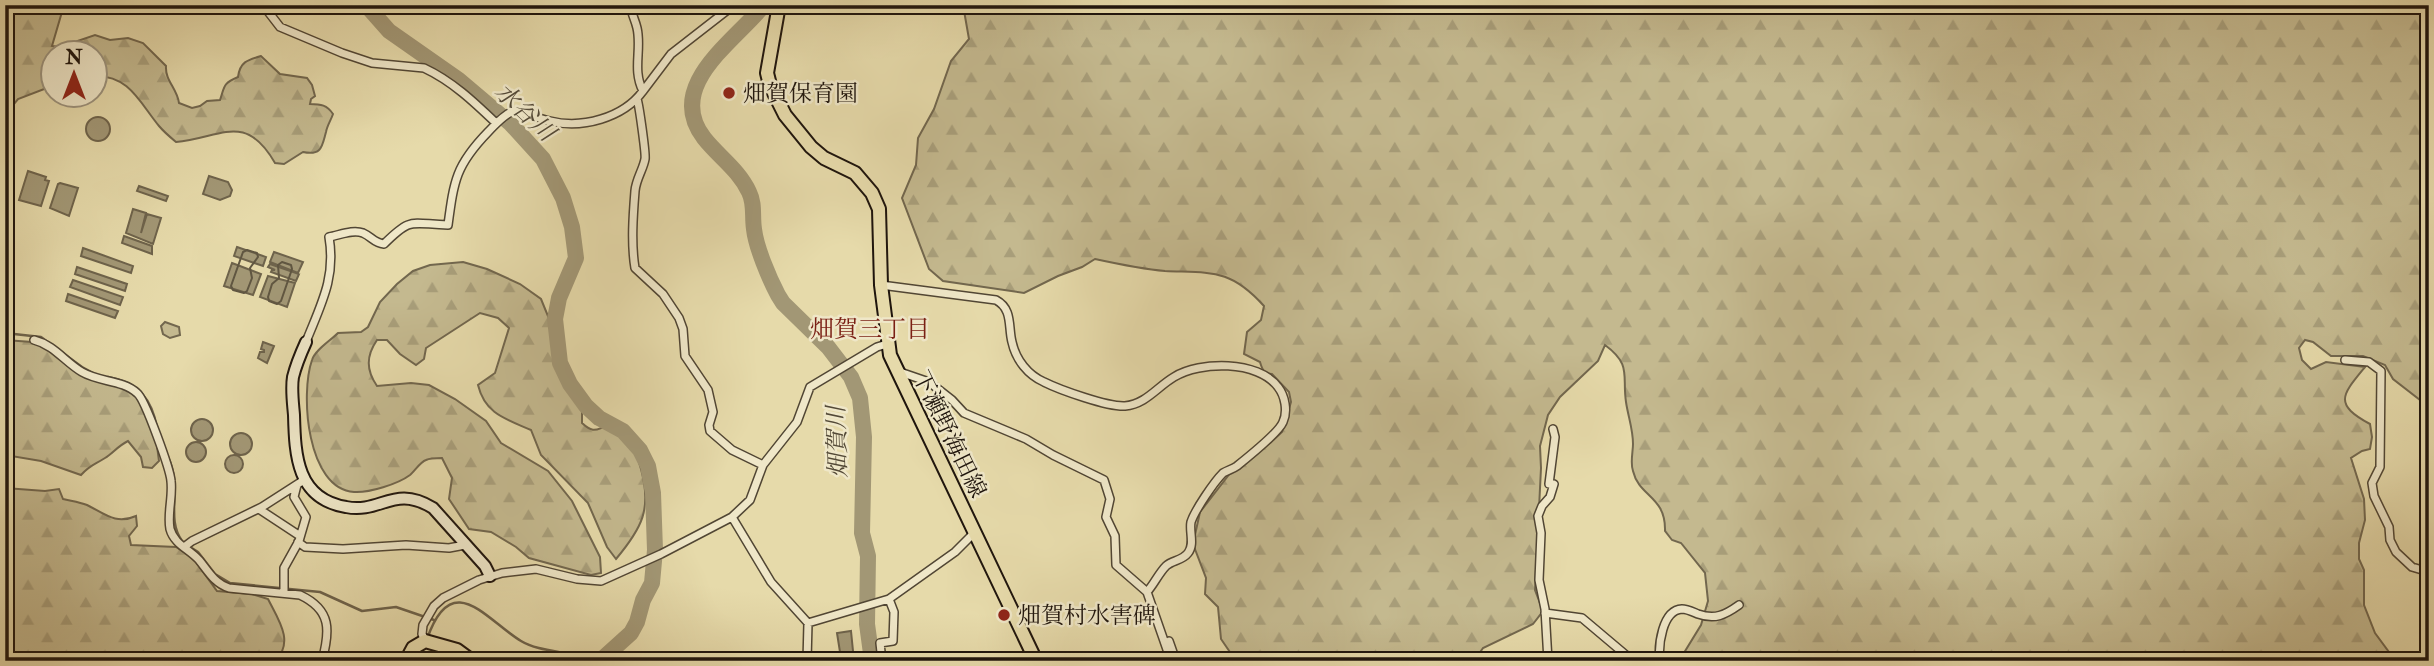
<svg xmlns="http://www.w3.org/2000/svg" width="2434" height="666" viewBox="0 0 2434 666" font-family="'IM FELL Double Pica','Noto Serif JP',serif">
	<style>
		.grass { fill: #c4b98f; stroke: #72674e; stroke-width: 2 }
		.forest { fill: url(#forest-firs); stroke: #72674e; stroke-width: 2 }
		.water { fill: #a29775; stroke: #6e634b; stroke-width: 2 }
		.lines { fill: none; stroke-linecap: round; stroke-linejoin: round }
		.shore { stroke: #605641; stroke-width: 2 }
		.stream { stroke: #6e634b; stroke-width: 2.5 }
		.river { stroke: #a29775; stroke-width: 16 }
		.street-casing { stroke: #514634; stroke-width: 10 }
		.secondary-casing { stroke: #1f150d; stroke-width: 14 }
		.primary-casing { stroke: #1f150d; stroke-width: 16 }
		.street { stroke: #efe7c8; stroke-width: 7 }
		.secondary { stroke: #efe7c8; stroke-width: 10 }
		.primary { stroke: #e6daaa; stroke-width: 12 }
		.poi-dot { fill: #8f2418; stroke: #efe7c8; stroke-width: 2.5 }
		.labels { text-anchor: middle; stroke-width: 5; stroke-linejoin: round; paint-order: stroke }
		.poi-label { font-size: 23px; fill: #1f150d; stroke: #efe7c8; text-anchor: start }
		.street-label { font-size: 23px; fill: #1f150d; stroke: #efe7c8 }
		.water-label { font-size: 24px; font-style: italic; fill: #534937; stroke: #efe7c8 }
		.neighbourhood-label { font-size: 24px; fill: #7a1f14; stroke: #efe7c8 }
	</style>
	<defs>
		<pattern id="forest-firs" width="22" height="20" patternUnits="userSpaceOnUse" patternTransform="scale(1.75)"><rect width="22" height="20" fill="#c4b98f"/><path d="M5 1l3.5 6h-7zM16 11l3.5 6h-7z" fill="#a89e7a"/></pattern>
	</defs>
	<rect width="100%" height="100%" fill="#e6daaa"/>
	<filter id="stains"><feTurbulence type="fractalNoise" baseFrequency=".00286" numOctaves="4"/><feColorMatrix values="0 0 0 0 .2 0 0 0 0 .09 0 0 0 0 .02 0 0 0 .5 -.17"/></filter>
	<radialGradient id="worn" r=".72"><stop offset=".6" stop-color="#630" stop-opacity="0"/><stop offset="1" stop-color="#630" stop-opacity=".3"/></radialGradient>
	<path class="grass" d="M165,322L179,327L180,335L170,338L163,334L161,326Z"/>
	<path class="forest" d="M5,5H64L52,46L60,47L95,35L110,40L128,38L143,43L166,66C165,81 177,88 179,103L192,108L200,106L207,101L220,100C225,86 222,84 238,77C240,62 247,60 261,56L280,74L307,78L312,85L315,96L311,99L310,104C321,104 327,105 333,114C331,120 327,126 326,132C322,146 322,156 303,152L284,164L275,163C245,111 221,138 176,142C170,137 164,132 159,126C140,103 129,75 95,76L94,52H52V86L18,99L5,115Z
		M963,5H2429V407L2393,379L2385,365L2363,356H2331L2313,342L2305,340L2299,348L2302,360L2311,369L2326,362L2365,367C2342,395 2333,404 2370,424L2372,437L2370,449L2362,451L2351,458L2364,499L2365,520L2359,543V559L2364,570V605L2375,633L2389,652L2402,661H1679L1701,625L1708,601L1705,573L1681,543L1672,540L1665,531C1666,496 1639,497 1633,471C1630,463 1633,452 1633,444C1633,429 1628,416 1626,402C1622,375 1632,365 1605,345L1598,361L1560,397L1548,415L1540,446L1541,468L1535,590L1543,611L1533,624L1483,648L1474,661H1254L1249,657L1234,658L1221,639L1218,607L1205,594L1206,578L1193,544L1200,512L1238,463L1270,443L1282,432L1291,402L1289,392L1272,374C1264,374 1262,369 1260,362L1244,354L1247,332L1261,320L1264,306C1230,268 1211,273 1165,271C1141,269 1118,264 1095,259L1082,267L1058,276L1024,293L943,281L929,269L902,198L916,165L918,138L934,109L951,61L969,39Z
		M463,262L487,269L520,284L541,299L550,321L553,344L564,360L568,385L582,404V423C596,436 597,427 612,425C628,438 636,449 641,469C652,509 642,528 616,559L607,547L588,503L541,455L531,430C506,419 485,414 478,385L495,373L509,328L498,318L480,313L426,348L424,359L416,365L400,354L387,340H377C366,356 366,370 377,386L411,383L429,385L455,399L486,421L501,443L548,471L572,501L600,557L601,573L591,575L529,558L516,547L491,532L469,529L449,499L452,478L442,458C438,458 430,458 426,460C420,462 415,471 410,475C398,484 369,493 354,492C307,489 300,394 312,360C315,350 330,341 338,333L361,332L368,327L380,302L397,284L413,271L430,265Z
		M5,340L32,342L48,346L68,365L136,389L146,401L156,438L159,461L152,468L143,467L141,457L128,441C118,446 113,453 105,458C94,465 90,465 81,475L41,461L5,455Z
		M5,488L45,491L59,489L63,499C71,501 79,502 87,505C105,514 116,525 136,516L137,526L129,536L131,545L176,547L193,558L217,591L252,594L268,599C278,619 295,642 275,661H5Z"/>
	<path class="water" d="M86 129a12 12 0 1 1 24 0a12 12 0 1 1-24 0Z
		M28,171L46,177L45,180L49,181L41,206L19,200Z
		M209,176L228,182L232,190L230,196L220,200L203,194Z
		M60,183L78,188L69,216L50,208L58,184Z
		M139,186L168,196L166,201L137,191Z
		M133,209L146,213L141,233L147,214L161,218L153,244L126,233Z
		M124,236L152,246V254L122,243Z
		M237,247L266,257L263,266L234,256Z
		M83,248L133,266L131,273L81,256Z
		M274,252L303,262L298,273L270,262Z
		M232,263L261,274L253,295L224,286Z
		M270,264L299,274L296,281L271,272L272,270H275L268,267Z
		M77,267L127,284L125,291L75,274Z
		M268,276L295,283L287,307L260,297Z
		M73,280L123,297L120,305L70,287Z
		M68,294L118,311L115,318L66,301Z
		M263,342L274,346L267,363L258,358L260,352H264V350L261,349Z
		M191 430a11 11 0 1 1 22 0a11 11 0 1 1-22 0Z
		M230 444a11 11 0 1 1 22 0a11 11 0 1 1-22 0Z
		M186 452a10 10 0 1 1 20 0a10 10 0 1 1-20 0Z
		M225 464a9 9 0 1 1 18 0a9 9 0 1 1-18 0Z
		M851,631L854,661H834L833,654L840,652L837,633Z"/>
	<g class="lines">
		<path class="shore" d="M247,250L257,253L258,257L250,268L252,278L247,291L244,293L233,290L231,286L243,252Z
			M282,262L291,265L292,269L281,301L277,304L269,301L268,297L272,284L279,278L278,265Z"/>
		<path class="stream" d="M5,333L41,337L82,367L95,374
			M108,377C138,382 152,399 157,428
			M168,457C183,488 165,518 182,541
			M187,545L198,552L215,574L230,583L320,592L362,611L396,607L434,620
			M427,639C452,567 486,620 521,641C536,650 557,651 574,655L578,661
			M417,661L423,648"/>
		<path class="river" d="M366,5L389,31L459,80L511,124L543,159L563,198L572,227L576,258L559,298L555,319L560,363L570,384L586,406L599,418L623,431L640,450L648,466L653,493L655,550L652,583L643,600L637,622L631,633L600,661
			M764,5C734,42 664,86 704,138C719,157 739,170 749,192C755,204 752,216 754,229C756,247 769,278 778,295L783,303L828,347L851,377L860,398L864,437L862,533L868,556L867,624L872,661"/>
		<g class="street-casing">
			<path id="street" d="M263,5L280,27L342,53L372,63L424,68C452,81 474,102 496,123
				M643,91L671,54L734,5
				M637,99C639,104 646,154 645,159C643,170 636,179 635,191C633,216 631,244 635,268L663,294L679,318L683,329L685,356L708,390L713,412L709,425L710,431L732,450L763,465
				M881,285L996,300C1013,309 1008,327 1012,342C1016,360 1028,375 1044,382C1060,390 1108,407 1125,406C1146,404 1157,387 1174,377C1200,361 1258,360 1278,387C1285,396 1288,411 1283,422C1279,432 1247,458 1237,466C1233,469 1228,470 1223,473C1214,482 1195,510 1191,522C1189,532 1195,544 1188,553C1182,561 1172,560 1166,566C1159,573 1154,584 1147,592
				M34,340C54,345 65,362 82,372C99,382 123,380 137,393C145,399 170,469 171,481C173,497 167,514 170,529C174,544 189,549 199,560C208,571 214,583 229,588L300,595C332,610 330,631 322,661
				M306,342C321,304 336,278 329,237C340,235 353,229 363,233C372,237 374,243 384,244C412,216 411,224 448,225C454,180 456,165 488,132C496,124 502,116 513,111C526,113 537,118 550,121C582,129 623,118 643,91C632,70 642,49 637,28C635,19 631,14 631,5
				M2345,360L2369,362L2381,371L2380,467L2372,483L2374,496L2389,527L2390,540L2396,552L2412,567L2429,572
				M897,371L929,382L952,400L964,413L1026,439L1053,455L1104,480L1110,499L1106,517L1115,536L1116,565L1147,592L1171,661
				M259,509L300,536
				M732,517L771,582L808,623L807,661
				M298,542L305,547L343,549L406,545L449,548L465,545
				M184,547L192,541L262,507L304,480
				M284,593V568L299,541L306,517L294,497L297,485
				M1545,613L1582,618L1633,661
				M808,623L889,599L955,552L974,533
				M425,641L422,634L423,625L434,606L443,598L479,580L502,573L536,569L577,579L601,581L661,554L732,517L750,500L763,465L797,422L810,387L877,347L887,344
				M1169,641L1176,661
				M882,661L880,643L893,641L894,612L889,599
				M1548,661L1545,609L1539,580L1541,533L1538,516L1542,506L1550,497L1554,484H1549L1555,437L1553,429
				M1660,661C1658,646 1662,610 1682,609C1687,609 1693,612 1698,614C1715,620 1725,615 1739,605"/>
		</g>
		<g class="secondary-casing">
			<path id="secondary" d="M306,342C301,353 296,365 293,377C291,389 293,403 294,415C295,456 297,499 346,507C381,514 394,484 433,508L485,566L490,576"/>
		</g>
		<g class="primary-casing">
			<path id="primary" d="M779,5L767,73L770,85L785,115L811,147L824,158L855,173L872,193L879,209L881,285L890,355L1036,661
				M406,661L413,648L425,641L457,650L472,661"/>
		</g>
		<use href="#street" class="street"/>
		<use href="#secondary" class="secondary"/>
		<use href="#primary" class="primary"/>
	</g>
	<g class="poi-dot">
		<circle cx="729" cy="93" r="7"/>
		<circle cx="1004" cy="615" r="7"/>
	</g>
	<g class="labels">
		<g class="poi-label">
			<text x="743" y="101">畑賀保育園</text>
			<text x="1018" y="623">畑賀村水害碑</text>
		</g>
		<g class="street-label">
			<text transform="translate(950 434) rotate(64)" y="8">下瀬野海田線</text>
		</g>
		<g class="water-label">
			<text transform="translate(525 112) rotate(43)" y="8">水谷川</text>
			<text transform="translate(837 442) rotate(-92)" y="8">畑賀川</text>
		</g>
		<g class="neighbourhood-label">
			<text x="870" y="337">畑賀三丁目</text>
		</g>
	</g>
	<rect width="2434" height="666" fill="none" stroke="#e6daaa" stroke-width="28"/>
	<rect x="7" y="7" width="2420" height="652" fill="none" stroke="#1f150d" stroke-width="3.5"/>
	<rect x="14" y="14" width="2406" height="638" fill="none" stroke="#1f150d" stroke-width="2"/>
	<g transform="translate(74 74)"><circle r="33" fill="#efe7c8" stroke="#9c937d" stroke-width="2"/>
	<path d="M0-5L12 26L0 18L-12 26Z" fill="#8f2418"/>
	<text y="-10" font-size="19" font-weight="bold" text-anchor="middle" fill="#1f150d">N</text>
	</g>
	<rect width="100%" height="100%" filter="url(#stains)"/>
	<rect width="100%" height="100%" fill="url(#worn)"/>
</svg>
